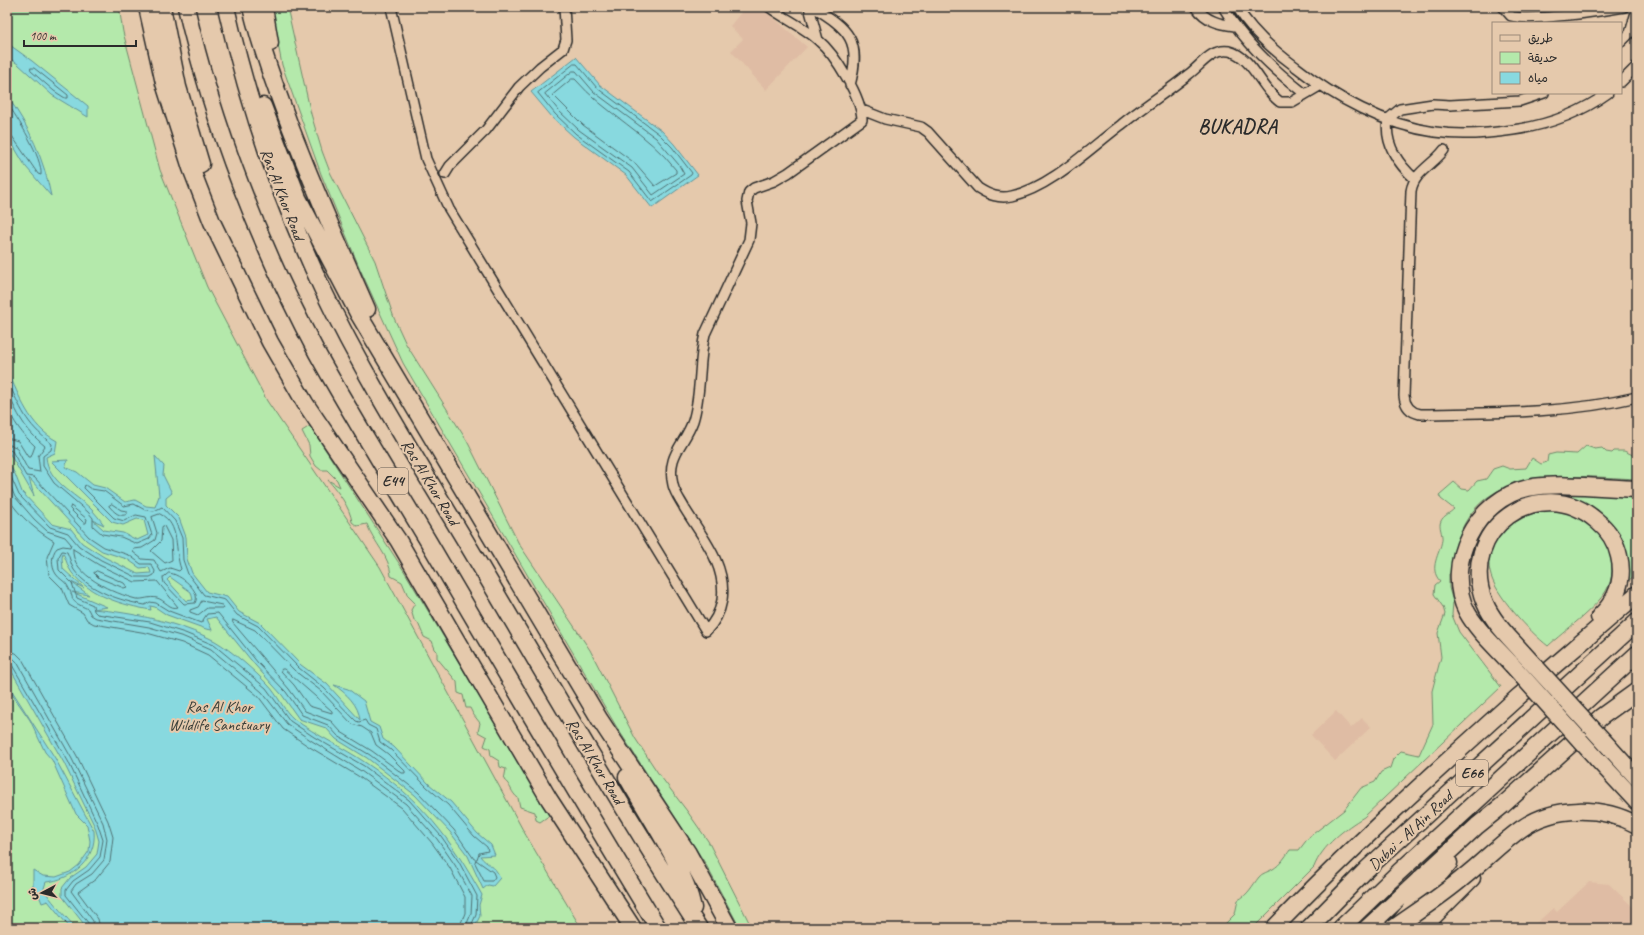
<svg xmlns="http://www.w3.org/2000/svg" width="1644" height="935" viewBox="0 0 1644 935" font-family="Caveat,'Playpen Sans Arabic',sans-serif">
	<style>
		.built { fill: #dfbca4 }
		.green { fill: #b4e9ab; stroke: #708a6b }
		.water { fill: #88d9df; stroke: #639397; fill-rule: evenodd }
		.lines { fill: none; stroke-linecap: round; stroke-linejoin: round }
		.shore { stroke: #507173; stroke-width: 1 }
		.minor-casing { stroke: #2b2b2b; stroke-width: 12 }
		.motorway-casing { stroke: #2b2b2b; stroke-width: 19 }
		.minor { stroke: #e5c9ac; stroke-width: 9 }
		.motorway { stroke: #e5c9ac; stroke-width: 16 }
		.motorway-bridge-casing { stroke: #2b2b2b; stroke-width: 19; stroke-linecap: butt }
		.motorway-bridge { stroke: #e5c9ac; stroke-width: 16 }
		.labels { text-anchor: middle; stroke-width: 4; stroke-linejoin: round; paint-order: stroke }
		.shield { fill: #e5c9ac; stroke: #635a52; stroke-width: 1 }
		.shield-label { font-size: 15px; font-weight: bold; fill: #2b2b2b }
		.street-label { font-size: 16px; fill: #2b2b2b; stroke: #e5c9ac }
		.park-label { font-size: 16px; fill: #393e38; stroke: #e5c9ac }
		.district-label { font-size: 20px; font-weight: bold; letter-spacing: 1px; fill: #2b2b2b; stroke: #e5c9ac }
	</style>
	<rect width="100%" height="100%" fill="#e5c9ac"/>
	<filter id="ink" filterUnits="userSpaceOnUse"><feTurbulence type="fractalNoise" baseFrequency=".025" numOctaves="2"/><feDisplacementMap in="SourceGraphic" scale="8" xChannelSelector="R" yChannelSelector="G"/><feConvolveMatrix kernelMatrix="1 2 1 2 8 2 1 2 1" color-interpolation-filters="sRGB"/></filter>
	<g filter="url(#ink)">
		<path class="built" d="M740,7H761L807,47L766,90L731,51L743,39L730,26L743,10Z
			M1336,711L1351,728L1362,718L1371,727L1335,761L1311,735Z
			M1589,882L1609,884L1637,911V928H1531L1553,908L1557,912Z"/>
		<path class="green" d="M7,7H119L123,32L160,170L207,287L267,401L380,567L524,832L581,928H7Z
			M271,7H287L311,114L322,151L330,172L375,261L394,318L406,344L467,441L519,544L590,650L635,738L658,773L687,811L708,841L752,928H740L705,863L616,726L403,363L360,269L321,174L282,65Z
			M310,426L406,574L550,815L540,822L536,820L535,812L520,807L518,798C511,793 511,785 504,780L506,769L500,767L499,761L491,756L490,749L484,746L487,737L478,732L480,723L473,714L470,708H466L463,695L458,693L457,682L437,658V651L435,649L432,641L424,637L418,623L414,620L411,610L415,603L408,596L402,582L391,576C390,556 373,542 367,524L357,526L352,522C350,507 338,492 328,480L340,487L337,480L327,470H321L316,466L310,456L309,445L302,431Z
			M1586,446L1595,449L1602,448L1606,452L1612,453L1614,451H1624L1633,455L1637,454V479C1555,475 1461,463 1451,573L1449,574V588L1453,602L1452,615L1459,632L1501,687L1364,817C1345,828 1322,846 1314,867L1253,928H1224V925L1235,914L1238,900C1248,895 1252,886 1259,877C1262,873 1268,872 1273,869C1280,865 1285,857 1290,850H1299L1309,837L1344,810L1361,788L1375,782L1381,772L1390,768L1393,759L1401,751L1419,755L1433,724L1432,691L1441,657L1438,633L1445,614L1443,607L1434,594L1435,585L1440,581C1428,568 1440,554 1442,540C1443,534 1438,526 1441,521C1443,516 1450,513 1454,509L1441,499L1439,495L1454,482L1462,489L1469,490L1477,481L1486,479L1493,469L1502,466L1510,469L1526,468L1532,458L1541,464L1547,462L1548,455L1556,453L1577,454Z
			M1562,491L1637,495V573L1627,582L1623,547L1561,496Z
			M1547,510C1560,511 1572,513 1583,519C1606,534 1621,566 1606,591C1595,609 1564,631 1548,646C1530,632 1494,594 1490,572C1484,547 1504,523 1526,514C1532,511 1541,511 1547,510Z"/>
		<path class="water" d="M7,43L32,61L88,106V117L52,95L18,64L7,57Z
			M576,57L600,85L662,131L674,144L698,175L652,208L626,175L574,137L552,117L531,92Z
			M7,96C29,126 44,159 51,196L26,167L7,135Z
			M7,370C20,397 29,426 57,441L55,453L46,457C48,481 75,494 90,508C95,513 100,519 104,525L93,520L104,530L123,533L137,540L148,535L144,520L137,519L123,525L112,522L51,461L68,460L65,467L77,472L93,485L105,488L125,502L135,500L146,506L155,507L159,496L155,456L164,466L163,475L172,493L166,498V505L179,518L186,537L187,559L192,573L207,592L227,597L239,612L260,623L301,665L327,684L360,720C359,705 346,693 334,685L348,689L364,701L370,722L379,727L383,739L394,747L429,784L451,802L477,833L491,845L495,855L480,856C487,866 495,864 500,878L493,886L488,885L483,889L468,856L450,832L415,795L367,758L336,739L326,728L299,719L282,695L255,665L216,617L207,619L212,630L206,629L167,615L155,607L150,606L151,610C122,605 91,596 72,573C68,568 66,559 63,553L62,558L63,569L84,588L71,582L89,595L72,592L107,607L93,609C134,613 178,622 215,641C231,650 256,672 268,685C278,695 283,710 294,719C317,736 343,747 366,763C422,800 450,838 482,895L479,905L480,916L474,928H87L62,896V888L70,878L86,867L97,854L99,841L95,827L64,763L7,663V461L15,474L22,492L52,524L71,529L82,543L104,557L138,574L151,573L149,567L140,568L127,559L102,551L86,540L29,478L34,496L7,449ZM170,577L191,592L193,600L186,601L167,580Z
			M7,683L55,758L94,831C97,859 72,880 46,882L44,888C45,895 69,920 76,928H70L48,901L42,903L38,893L33,891V870L43,876L56,877L70,872L79,865L89,851L90,841L87,825L76,814L52,760L45,752L30,720L7,687Z"/>
		<g class="lines">
			<path class="shore" d="M574,64H577L597,88L659,134L672,147L692,173L691,175L652,202L629,172L576,134L555,114L538,93Z
				M31,68H34L68,95V98H65L54,91L31,71Z
				M573,71H576L594,92L656,138L679,165L684,174L653,195L632,168L579,130L559,111L545,94Z
				M572,79H575C605,114 648,133 676,170V173L655,186L636,164L583,125L553,95Z
				M7,103C17,117 43,158 41,175L38,174L12,136L7,134
				M7,380C22,410 24,422 52,444L51,450L43,456V466L54,483L88,512L93,518V526L102,534L121,537L137,544L149,539L152,535L146,517L136,515L124,521L114,518L84,488L85,485L91,489L104,491L124,506L134,504L145,510L154,511L162,507L175,521L182,538L183,560L188,574L204,595L225,600L237,615L258,626L299,668L324,688L356,721L359,722L365,720L368,725L376,729L380,742L391,750L427,787L448,805L474,836L487,847L488,851L479,853L477,859H474L454,830L418,792L370,755L338,736L328,725L302,715L286,692L258,663L218,613L207,614L201,623L169,611L156,603L150,602L145,605C121,601 89,591 74,570C71,565 70,558 67,552L62,551L58,558L59,570L72,583L77,598L93,605L94,611L97,614L150,622L185,633L214,645L266,688L290,721L314,737L364,766L409,800L441,836L459,862L477,896L476,915L470,928
				M7,391C18,415 24,429 45,446L38,456L40,472L28,470L16,447L7,444
				M7,406C13,422 23,435 35,446L31,457H28L18,441L7,438
				M7,449L12,451L26,476L34,477L89,537L104,547L129,555L141,564H151L155,571L154,575L150,577H136L101,560L79,546L68,533L50,527L19,495L7,468
				M7,478L15,497L34,519L47,531L65,537L71,544L70,547L63,546L57,548C51,554 51,567 56,574C59,579 65,581 67,585C77,602 66,599 88,609L91,615L96,618L149,627L184,637L211,649L262,692L287,724L312,741L361,771L406,804L437,839L455,865L472,896L471,914L465,928
				M7,495C14,512 38,532 54,541L47,557L49,575L62,588L69,605L83,613L87,620L94,624L147,633L182,643L208,655L258,696L283,729L308,746L358,776L402,808L432,843L450,868L465,897V913L459,928
				M112,504L121,510L127,511V514C120,518 114,512 109,506Z
				M71,506L87,519L86,523H84L70,509Z
				M160,514C181,524 174,551 181,569L179,571L170,568L161,572L154,560L142,559L133,552L134,549L142,548L155,540L157,533L152,517Z
				M164,526L171,540L172,560L165,563L151,551L161,541L162,527Z
				M73,549L99,565L135,582L157,581L178,607C170,610 165,600 157,598C149,596 144,600 136,599C116,594 70,575 73,549Z
				M97,571L124,583L127,587L124,588L99,578L94,573Z
				M169,573C180,574 202,591 195,603L184,604L164,583L163,578Z
				M202,601L222,605L224,608H207L198,615L190,612V610L198,607Z
				M233,620L255,630L295,671L321,691L352,724L362,727L371,733L376,745L388,754L405,771V773H402L372,751L341,732L331,721L305,711L289,689L233,623Z
				M7,651L16,653L22,659L77,756L108,821L113,837L110,862L96,879L78,892L98,919L100,928
				M7,657L13,658L17,662L72,759L103,823L107,839L104,860L92,874L76,884L71,891L93,921L94,928
				M7,662L12,665L68,761L98,825L103,840L100,857L89,870L73,881L66,890V895L89,924V928
				M282,669H284L332,711V713L309,706L294,685L281,671Z
				M476,860L493,872L495,877L492,881H484L475,863Z"/>
			<g class="minor-casing">
				<path id="minor" d="M391,7L426,159L449,209L706,631C715,622 720,612 722,600C727,565 702,537 685,509C681,501 675,494 673,485C666,455 684,446 693,421C702,392 698,362 705,334L749,240L751,223L747,201L749,192L754,188L774,181L788,173L862,120C862,98 835,54 818,40C804,27 785,19 769,7
					M809,7L818,40
					M813,7C849,29 862,41 850,85
					M1196,7C1206,21 1219,24 1235,26
					M1223,7C1244,42 1273,69 1305,94
					M1237,7C1251,31 1274,51 1296,67C1335,98 1385,125 1435,132C1461,136 1487,134 1513,130C1548,125 1579,114 1608,93
					M1503,7L1511,16C1531,22 1601,11 1624,7
					M1621,42L1630,33L1637,9
					M1621,82L1637,66
					M862,110L885,119L921,127L928,132L978,188C989,195 999,199 1012,196C1051,187 1089,149 1121,125C1143,107 1167,92 1189,74C1201,65 1212,48 1229,51C1253,57 1261,89 1280,102H1292L1321,85
					M1444,150C1433,165 1414,172 1411,191L1404,396C1405,406 1410,412 1420,414C1492,413 1566,414 1637,397
					M445,174L450,166L486,130L519,87L540,67L563,49L566,40L564,7
					M1415,179C1397,163 1384,144 1388,119L1400,109L1433,104L1450,105L1520,101L1544,93"/>
			</g>
			<g class="motorway-casing">
				<path id="motorway" d="M147,7L164,83L191,168L212,222L270,342L305,403L398,540L549,799L633,928
					M162,7L178,87L201,164
					M186,7C213,125 260,246 317,353C354,420 395,485 434,551C508,677 582,803 658,928
					M226,7C248,104 280,198 322,288C370,389 432,483 488,579C557,696 625,814 699,928
					M251,7C261,48 275,86 290,126C314,188 340,248 367,309
					M264,7L270,43
					M263,106L298,198L359,315L600,720L688,853L729,928
					M1523,653C1510,638 1493,622 1485,603C1455,531 1540,470 1597,521C1608,530 1616,542 1619,556C1625,580 1616,601 1599,617
					M1512,665C1497,648 1478,632 1467,612C1442,563 1477,499 1528,488C1558,482 1606,488 1637,489
					M1610,748L1637,778
					M1597,759L1637,802
					M627,777C649,817 684,865 693,908
					M1401,921L1449,863
					M1274,928C1352,847 1435,772 1518,697C1558,662 1598,629 1637,594
					M1309,928L1367,869L1637,622
					M1341,928L1399,872L1637,654
					M1367,928L1477,826L1503,805L1601,717L1637,691
					M1422,928L1472,878"/>
			</g>
			<use href="#minor" class="minor"/>
			<use href="#motorway" class="motorway"/>
			<g class="motorway-bridge-casing">
				<path id="motorway-bridge" d="M1523,653L1610,748
					M1512,665L1597,759
					M1394,928C1418,911 1443,895 1465,876C1484,861 1501,843 1521,829C1555,805 1602,806 1637,825"/>
			</g>
			<use href="#motorway-bridge" class="motorway-bridge"/>
		</g>
	</g>
	<g class="labels">
		<g class="shield">
			<rect x="378" y="468" width="30" height="26" rx="3"/>
			<rect x="1456" y="760" width="32" height="26" rx="3"/>
		</g>
		<g class="shield-label">
			<text x="393" y="486">E44</text>
			<text x="1472" y="778">E66</text>
		</g>
		<g class="street-label">
			<text transform="translate(283 194) rotate(69)" y="6">Ras Al Khor Road</text>
			<text transform="translate(431 482) rotate(59)" y="6">Ras Al Khor Road</text>
			<text transform="translate(596 761) rotate(59)" y="6">Ras Al Khor Road</text>
			<text transform="translate(1410 830) rotate(-43)" y="6">Dubai - Al Ain Road</text>
		</g>
		<g class="park-label">
			<text x="219" y="712">Ras Al Khor<tspan x="219" dy="18">Wildlife Sanctuary</tspan></text>
		</g>
		<g class="district-label">
			<text x="1238" y="133">BUKADRA</text>
		</g>
	</g>
	<rect width="1644" height="935" fill="none" stroke="#e5c9ac" stroke-width="24"/>
	<rect x="12" y="12" width="1620" height="911" fill="none" stroke="#2b2b2b" stroke-width="1.5" filter="url(#ink)"/>
	<rect x="1492" y="22" width="130" height="72" fill="#e5c9ac" stroke="#9b8a78"/>
	<rect x="1500" y="35" width="20" height="6" fill="#e5c9ac" stroke="#9b8a78"/>
	<text x="1528" y="42" font-size="12" fill="#2b2b2b">طريق</text>
	<rect x="1500" y="52" width="20" height="12" fill="#b4e9ab" stroke="#9b8a78"/>
	<text x="1528" y="62" font-size="12" fill="#2b2b2b">حديقة</text>
	<rect x="1500" y="72" width="20" height="12" fill="#88d9df" stroke="#9b8a78"/>
	<text x="1528" y="82" font-size="12" fill="#2b2b2b">مياه</text>
	<g transform="translate(42 893) rotate(263)" stroke="#e5c9ac" stroke-width="3" paint-order="stroke">
	<path d="M0-3L7 15L0 10L-7 15Z" fill="#2b2b2b"/>
	<text y="-6" font-size="11" font-weight="bold" text-anchor="middle" fill="#2b2b2b">ش</text>
	</g>
	<path d="M24 40v6h112v-6" fill="none" stroke="#2b2b2b" stroke-width="2"/>
	<text x="30" y="40" font-size="12" fill="#2b2b2b" stroke="#e5c9ac" stroke-width="3" paint-order="stroke">100 m</text>
</svg>
